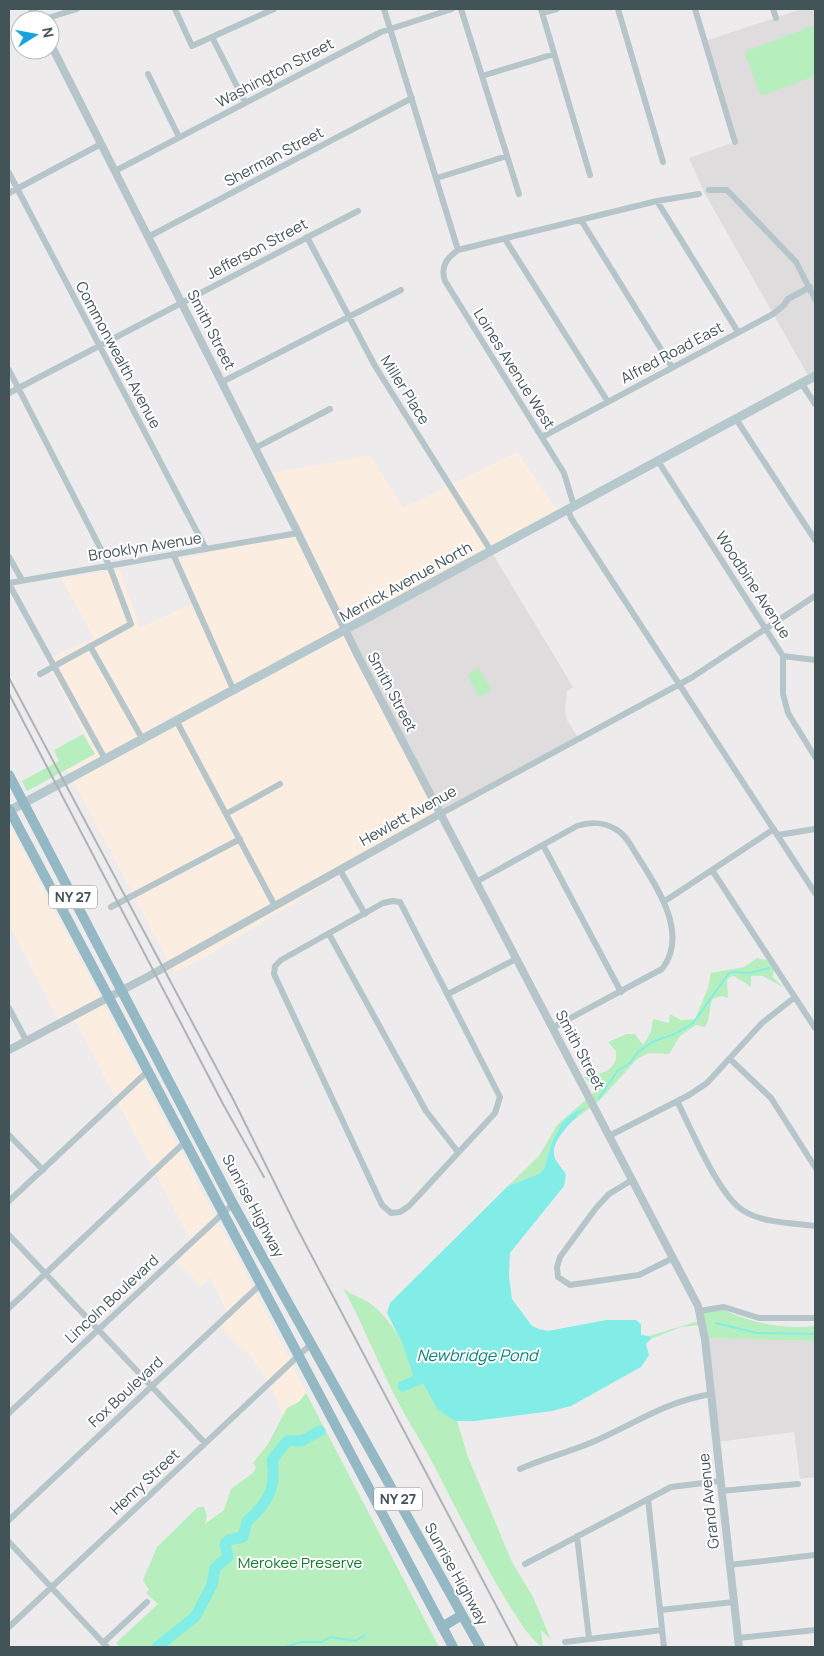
<svg xmlns="http://www.w3.org/2000/svg" width="824" height="1656" viewBox="0 0 824 1656" font-family="Manrope,sans-serif">
	<style>
		.commercial { fill: #fcede1 }
		.education { fill: #dfdcde }
		.green { fill: #b6efbd }
		.water { fill: #82ede7 }
		.lines { fill: none; stroke-linecap: round; stroke-linejoin: round }
		.stream { stroke: #82ede7; stroke-width: 2 }
		.river { stroke: #82ede7; stroke-width: 11 }
		.minor { stroke: #b5c5c9; stroke-width: 6 }
		.tertiary { stroke: #b5c5c9; stroke-width: 8 }
		.secondary { stroke: #b5c8ce; stroke-width: 9 }
		.trunk { stroke: #94b9c4; stroke-width: 10 }
		.rail { stroke: #adb3b6; stroke-width: 2 }
		.labels { text-anchor: middle; stroke-width: 4; stroke-linejoin: round; paint-order: stroke }
		.shield { fill: #fff; stroke: #7b878b; stroke-width: 1 }
		.shield-label { font-size: 14px; font-weight: bold; fill: #435459 }
		.street-label { font-size: 15px; fill: #435459; stroke: #fff }
		.park-label { font-size: 15px; fill: #137b2b; stroke: #fff }
		.water-label { font-size: 16px; font-style: italic; fill: #0a827a; stroke: #fff }
	</style>
	<rect width="100%" height="100%" fill="#eeebec"/>
	<path class="commercial" d="M517,452L560,514L346,631L440,814L202,959L174,972L67,769L95,754L45,660L94,638L61,578L120,570L140,628L192,604L172,561L297,533L268,474L370,455L403,508Z
		M9,824L292,1363L306,1393L299,1402L287,1408L283,1416L270,1384L248,1352L246,1353L217,1324L228,1313L210,1278L201,1286L173,1258L191,1241L72,1015L59,1021L9,924Z"/>
	<path class="education" d="M802,9H815V376L810,379L704,192L689,158L735,142L705,41Z
		M491,551L573,687L567,691L565,710L567,720L578,738L440,814L345,631Z
		M706,1338L815,1341V1477L800,1479L794,1432L717,1442Z"/>
	<path class="green" d="M815,25V76L761,96L744,52Z
		M479,668L492,690L479,697L467,675Z
		M83,734L95,754L27,791L22,781L59,761L54,750Z
		M757,958L767,960L774,969L773,977L784,988L763,976H751V987L734,976L730,977L727,980L728,998L722,996L712,999L708,1021L705,1027L696,1025L680,1036L669,1054L649,1053L637,1059L600,1100L565,1127L585,1108L573,1113L552,1142L544,1169L539,1174L508,1186L539,1156L557,1125L596,1091L584,1077C600,1074 618,1072 616,1051L608,1042L627,1034H635L643,1045L651,1032L653,1019L669,1023L670,1014L681,1020L695,1019L708,988L711,973L744,967Z
		M343,1288C352,1296 362,1297 371,1304C394,1322 409,1351 415,1381L421,1379L457,1421L468,1457L512,1562L533,1597L551,1640L541,1630L543,1647C519,1639 448,1491 431,1460C421,1441 409,1423 399,1404C379,1366 364,1326 343,1288Z
		M724,1310C750,1323 786,1330 815,1326V1341L706,1338L703,1325L681,1327L651,1339L649,1336L702,1320L701,1311Z
		M306,1393L439,1647H120L116,1643L158,1604L146,1593L149,1590L143,1580L157,1547L198,1507H204L207,1517L205,1524L224,1510L231,1489L253,1473L256,1467L253,1463L268,1444L287,1408L299,1402Z"/>
	<path class="water" d="M586,1107C577,1117 551,1139 554,1155C555,1162 563,1168 566,1175L564,1186L510,1253L509,1276L512,1299L532,1326L539,1329L548,1331L606,1320H636L641,1324V1335L649,1336L651,1339L646,1344L649,1355L641,1367L571,1406L552,1411L475,1421H455L437,1409L421,1379L415,1381L403,1345L387,1313L390,1303L508,1186L539,1174L544,1169L552,1142L562,1123L573,1113Z"/>
	<g class="lines">
		<path class="stream" d="M599,1098L618,1070L630,1063L638,1052L654,1041L675,1034L693,1023L729,973L734,972L750,973L769,968
			M716,1323L757,1333L815,1334
			M285,1647L301,1642H322L330,1637L355,1641L365,1635"/>
		<path class="river" d="M403,1386L427,1376
			M157,1647L195,1617L212,1585L215,1568L228,1557L225,1544L229,1540L243,1537L247,1521C267,1505 277,1487 272,1460L287,1441H301L320,1431"/>
		<path class="minor" d="M175,9L192,46L274,9
			M384,9L458,250
			M461,9L519,194
			M541,9L590,175
			M618,9L663,162
			M695,9L735,142
			M773,9L776,18
			M542,13L557,9
			M41,20L77,9
			M212,37L245,102
			M148,74L179,137
			M482,76L554,54
			M115,171L381,32L452,9
			M9,173L206,549
			M437,178L507,156
			M709,190H727L796,262L815,299
			M9,193L101,144
			M657,201L738,332
			M581,220L672,367
			M148,237L412,98
			M307,237L375,366L491,551
			M505,239L608,402
			M9,370L109,565L131,624L40,674
			M222,382L401,290
			M802,384L815,404
			M9,393L358,211
			M736,419L815,540
			M542,437L773,314L784,305L788,299L810,287
			M255,448L330,409
			M658,461L783,656V694L788,713L815,757
			M574,506L564,473L445,281C440,266 447,258 458,250L657,201L699,194
			M568,509L571,518L815,893
			M173,554L234,691
			M9,557L22,580
			M9,583L298,533
			M9,584L105,759
			M90,646L143,740
			M783,656L815,660
			M177,722L275,906
			M226,814L280,784
			M440,814L691,678L815,596
			M778,835L815,829
			M543,845L621,992
			M340,870L365,914
			M712,870L815,1028
			M476,882L577,826C592,821 604,822 617,830C627,836 632,848 638,857C658,888 689,935 662,969L552,1028
			M393,901L400,902L500,1097L495,1113L409,1206L400,1212L391,1213L382,1205L274,974L275,966L281,960L383,903Z
			M665,901L774,829
			M111,907L240,839
			M329,934L426,1111L458,1152
			M448,994L516,959
			M9,1008L26,1040
			M730,1059L771,1098L815,1167
			M677,1101C691,1128 719,1197 744,1211C763,1223 793,1223 815,1226
			M9,1135L43,1170
			M609,1136L689,1095L707,1083L762,1023L795,997
			M632,1180L609,1194L596,1208L560,1257L557,1267L558,1277L570,1285L639,1275L673,1258
			M9,1201L148,1071
			M9,1235L205,1443
			M9,1308L186,1141
			M699,1311L724,1307L759,1318H815
			M9,1413L233,1204
			M520,1469C544,1458 570,1452 595,1441C636,1423 665,1402 711,1394
			M721,1491L798,1484
			M648,1499L664,1647
			M9,1520L261,1284
			M577,1536L589,1638
			M9,1542L107,1647
			M525,1564L671,1487L720,1481
			M729,1565L815,1555
			M660,1610L734,1602
			M9,1627L311,1344
			M738,1638L815,1630
			M565,1642L662,1630
			M103,1643L147,1602"/>
		<path class="tertiary" d="M32,9L38,20
			M50,43L298,533L358,656L698,1306L705,1339L739,1647
			M9,1050L149,976L440,814"/>
		<path class="secondary" d="M9,811L815,376"/>
		<path class="trunk" d="M9,775L233,1204L480,1647
			M9,809L453,1647
			M442,1627L462,1615"/>
		<path class="rail" d="M9,678L233,1099L297,1228L518,1647
			M9,694L223,1104L264,1177"/>
	</g>
	<g class="labels">
		<g class="shield">
			<rect x="49" y="885.5" width="48" height="23" rx="4"/>
			<rect x="374" y="1487.5" width="48" height="23" rx="4"/>
		</g>
		<g class="shield-label">
			<text x="73" y="902">NY 27</text>
			<text x="398" y="1504">NY 27</text>
		</g>
		<g class="street-label">
			<text transform="translate(275 73) rotate(-28)" y="5">Washington Street</text>
			<text transform="translate(274 157) rotate(-28)" y="5">Sherman Street</text>
			<text transform="translate(257 249) rotate(-28)" y="5">Jefferson Street</text>
			<text transform="translate(211 330) rotate(63)" y="5">Smith Street</text>
			<text transform="translate(672 353) rotate(-28)" y="5">Alfred Road East</text>
			<text transform="translate(118 355) rotate(62)" y="5">Commonwealth Avenue</text>
			<text transform="translate(514 369) rotate(58)" y="5">Loines Avenue West</text>
			<text transform="translate(405 390) rotate(58)" y="5">Miller Place</text>
			<text transform="translate(145 547) rotate(-9)" y="5">Brooklyn Avenue</text>
			<text transform="translate(406 582) rotate(-29)" y="5">Merrick Avenue North</text>
			<text transform="translate(753 585) rotate(57)" y="5">Woodbine Avenue</text>
			<text transform="translate(392 692) rotate(62)" y="5">Smith Street</text>
			<text transform="translate(408 816) rotate(-29)" y="5">Hewlett Avenue</text>
			<text transform="translate(580 1050) rotate(62)" y="5">Smith Street</text>
			<text transform="translate(253 1206) rotate(62)" y="5">Sunrise Highway</text>
			<text transform="translate(112 1299) rotate(-43)" y="5">Lincoln Boulevard</text>
			<text transform="translate(126 1392) rotate(-43)" y="5">Fox Boulevard</text>
			<text transform="translate(145 1482) rotate(-43)" y="5">Henry Street</text>
			<text transform="translate(709 1501) rotate(-96)" y="5">Grand Avenue</text>
			<text transform="translate(456 1574) rotate(61)" y="5">Sunrise Highway</text>
		</g>
		<g class="park-label">
			<text x="300" y="1568">Merokee Preserve</text>
		</g>
		<g class="water-label">
			<text x="477" y="1361">Newbridge Pond</text>
		</g>
	</g>
	<rect width="824" height="1656" fill="none" stroke="#435459" stroke-width="20"/>
	<g transform="translate(35 35) rotate(79)"><circle r="24" fill="#ffffff" stroke="#b4bbbd"/>
	<path d="M0-4L9 19L0 12L-9 19Z" fill="#14a4df"/>
	<text y="-8" font-size="14" font-weight="bold" text-anchor="middle" fill="#435459">N</text>
	</g>
</svg>
